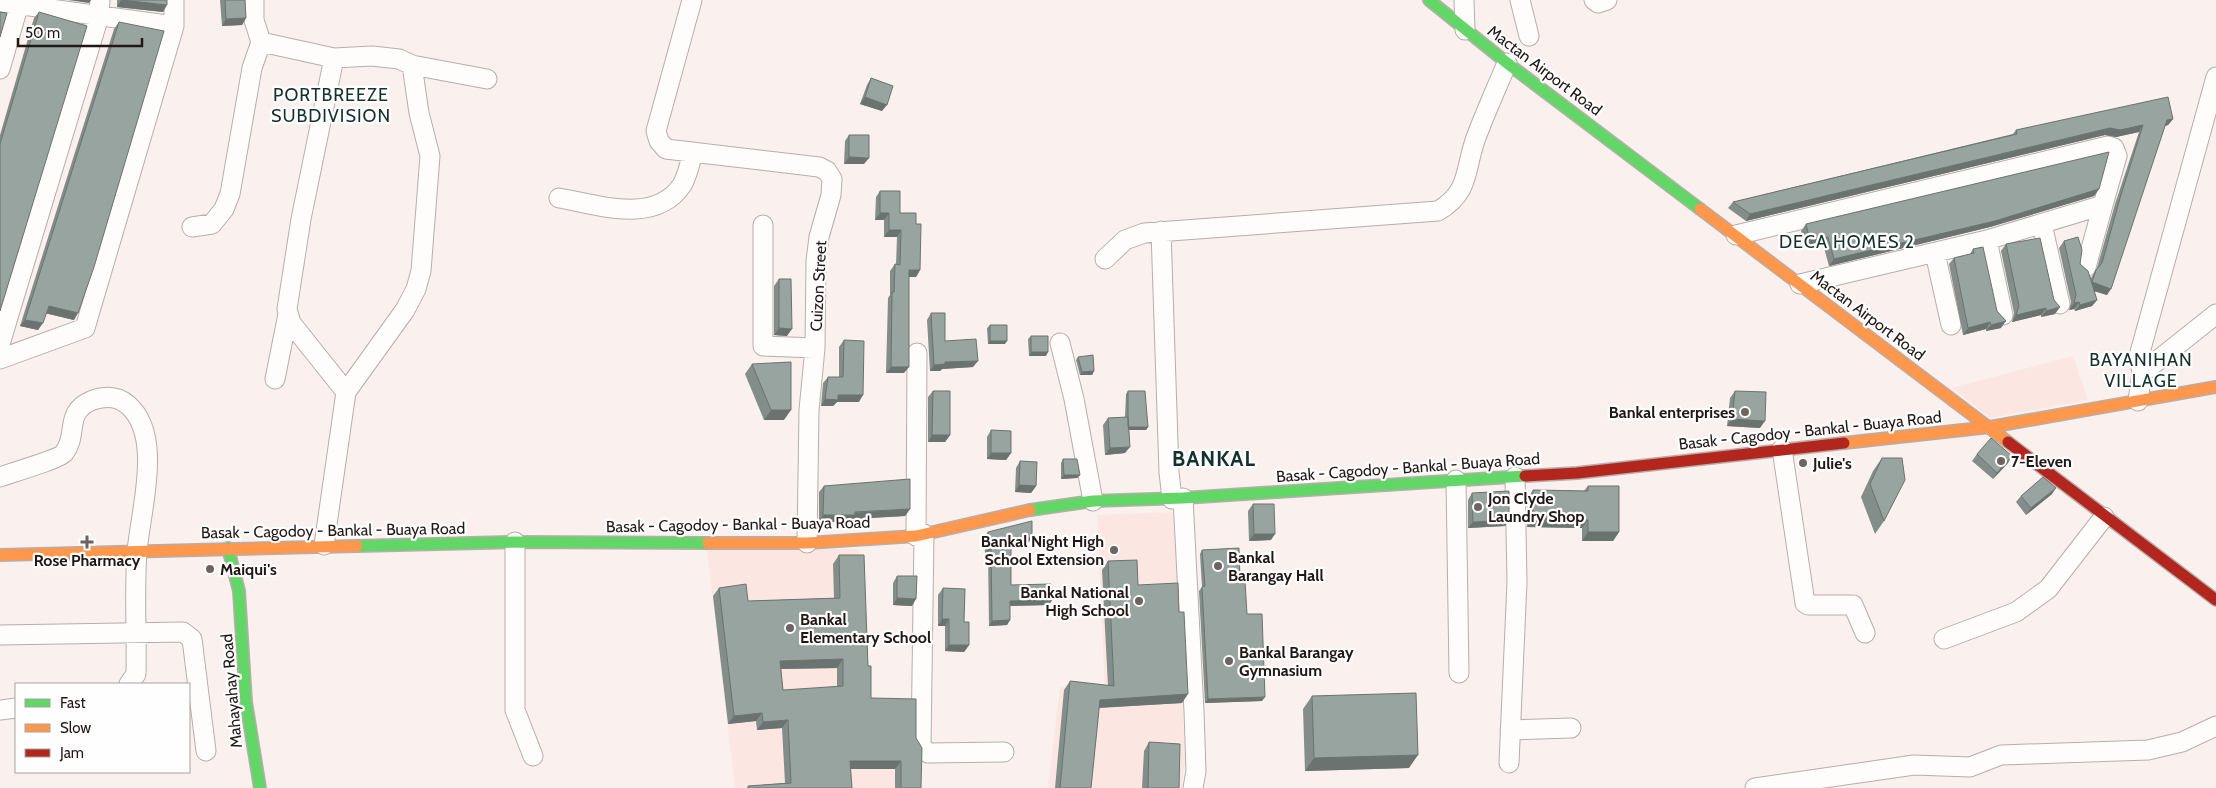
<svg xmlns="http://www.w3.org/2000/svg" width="2216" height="788" viewBox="0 0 2216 788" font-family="Cabin,sans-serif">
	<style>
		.built { fill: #fce6e2 }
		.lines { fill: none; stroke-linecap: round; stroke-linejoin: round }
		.street-casing { stroke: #b7adab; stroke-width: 21 }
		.fast-casing { stroke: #b7adab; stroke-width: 14 }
		.slow-casing { stroke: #b7adab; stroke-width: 14 }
		.jam-casing { stroke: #b7adab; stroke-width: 14 }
		.street { stroke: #fefdfc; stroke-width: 19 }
		.fast { stroke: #63d668; stroke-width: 11 }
		.slow { stroke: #ff974d; stroke-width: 11 }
		.jam { stroke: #b3261e; stroke-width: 11 }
		.wall { fill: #838d89; fill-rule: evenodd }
		.shaded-wall { fill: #6a736f }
		.building { fill: #98a49f; stroke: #6a736f; fill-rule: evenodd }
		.poi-dot { fill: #6d6361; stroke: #fefefe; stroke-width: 2 }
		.labels { text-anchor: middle; stroke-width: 4.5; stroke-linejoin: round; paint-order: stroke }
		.street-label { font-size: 16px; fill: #211715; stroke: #fefefe }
		.poi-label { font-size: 16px; font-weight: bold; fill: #211715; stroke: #fefefe; text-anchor: start }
		.neighbourhood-label { font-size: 18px; letter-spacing: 1px; fill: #13322b; stroke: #fefefe }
		.district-label { font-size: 21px; font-weight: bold; letter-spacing: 1px; fill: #13322b; stroke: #fefefe }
	</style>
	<rect width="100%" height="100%" fill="#faf0ee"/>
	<path class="built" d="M2073,356L2088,400L1990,418L1952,388Z
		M1174,512L1185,759L1181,788H1048L1060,687L1105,691L1097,515Z
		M859,549L867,706L917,788H735L707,550Z"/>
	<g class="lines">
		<g class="street-casing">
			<path id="street" d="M254,0V20L261,42L334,58L372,56L399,59L412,65L419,113L430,156L421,271L416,289L405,310L346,392L324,545
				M692,0L656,131L659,141L666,149L819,167L827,171L832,179L831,195L819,237L816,261L815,348L809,410L807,543
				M1464,0L1465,30
				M1520,0L1529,36
				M1594,0L1598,3L1607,0
				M0,2L174,26
				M334,58L301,219L287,309L291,323L346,392
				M412,65L487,79
				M0,69L20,0
				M559,198C599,205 655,225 682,185C688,175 690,162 693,152
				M2042,224L2060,304
				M763,225V346L815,348
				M192,227L212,224L224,209L230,194L252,68L261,42
				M1161,231L1169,472L1172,499
				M1736,235L2108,146L2114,148L2117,156L2103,205L1987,240L1800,284
				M1987,240L2003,315
				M1935,253L1951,325
				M1105,259L1125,240L1144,233L1438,211C1472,191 1464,167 1477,135C1486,111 1497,87 1507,63
				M2086,267L2103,205
				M1060,343L1074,399L1093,501
				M0,344L99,16L100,0
				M0,359L85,328L174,26V0
				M2142,373L2139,356L2216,77
				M275,379L288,314
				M2138,401L2142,373L2216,314
				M1782,449L1805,603L1808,605H1853L1865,633
				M0,477C11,473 59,459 64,453C79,434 63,412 93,400C105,396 118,396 128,405C164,436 140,512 137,552C134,592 137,634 136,674L129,684
				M1456,480L1459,673
				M1183,498L1194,711L1196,771L1193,788
				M924,534L921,746L928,753L1004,752
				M916,536L917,353
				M515,542V710L533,756
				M0,635L183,632L192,639L206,751
				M1944,639L2016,612L2048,589L2104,517
				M0,710L16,708
				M1510,730L1571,728
				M1509,763L1517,582L1515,477
				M1755,788L1914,765L1970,767L2001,755L2148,750L2182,742L2216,726"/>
		</g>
		<g class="fast-casing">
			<path id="fast" d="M1429,0L1507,63L1700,209
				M1030,510L1093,501L1183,498L1525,476
				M357,546L515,542L708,543
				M228,548L239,591L246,702L260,788"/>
		</g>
		<g class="slow-casing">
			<path id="slow" d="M1700,209L2008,442
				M1844,443L1990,427L2216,387
				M708,543H807L916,536L1030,510
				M0,555L357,546"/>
		</g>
		<g class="jam-casing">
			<path id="jam" d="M2008,442L2216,600
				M1525,476L1577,473L1844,443"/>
		</g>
		<use href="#street" class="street"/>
		<use href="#fast" class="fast"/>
		<use href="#slow" class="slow"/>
		<use href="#jam" class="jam"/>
	</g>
	<path class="wall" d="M117,0H167L163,12L117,7Z
		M220,0H245L246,18L242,25L222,26Z
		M39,12L0,311V135L34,18Z
		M119,22L74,320L46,313L38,330L20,326L114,29Z
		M871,78L882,111L860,104L867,85Z
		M2173,119L2168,125L2165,126L2107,295L2094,291L2097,300L2092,306L2075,311L2074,309L2069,310L2071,302L2059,248L2064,241L2091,278L2097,268L2115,204L2139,132L2116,137L2105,135L1746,221L1728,208L1733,202L2013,134L2016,130Z
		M849,135L864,164H844L845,141Z
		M2099,189L2094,196L1990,227L1829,266L1823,244L1805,248L1801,231L1806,224Z
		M880,191L900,213L916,224L920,270L916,277H909L904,373H886L888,298L890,295V271L895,264L896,265L897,237H884V220H875L876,197Z
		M2006,244L2055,314L2041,317V315L2012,322L2014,313L2001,251Z
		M1973,249L1997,311L2001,328L1986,331V329L1963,335L1949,264L1954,258L1970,254Z
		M779,279L787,336L774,335V286Z
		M931,313L945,341L973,367L942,369L940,371H930L927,320Z
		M990,325L1005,344H988L987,328Z
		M1031,336L1046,356H1029L1028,339Z
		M844,340L859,402H837L833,406H821L823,383L828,377H839V347Z
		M1078,357L1094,371L1092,375H1080L1076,360Z
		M752,364L784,420H764L745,374Z
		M933,391L950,435L945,442H928V397Z
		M1128,391L1148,427L1146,430H1129L1125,453L1105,455L1103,425L1108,418L1125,417L1126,394Z
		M1735,391L1760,428L1727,426L1730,398Z
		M991,430L1011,453L1006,460L987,459V437Z
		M1977,454L2008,463L1993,479L1972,461Z
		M1882,458L1884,521L1875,534L1861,497L1873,471Z
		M1063,459L1080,475L1077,478L1061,479V463Z
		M1020,461L1036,486L1031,493L1015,492L1016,468Z
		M824,486L910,509L905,516L852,519L851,522H819V492Z
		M1588,486L1619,532L1613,541H1582V528L1527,527V499L1533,490L1584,491Z
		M1472,493L1509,520L1505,526L1468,528V500Z
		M2052,494L2026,515L2016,502L2021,496Z
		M1253,504L1271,540L1249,541L1248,511Z
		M988,532L1028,543L1011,542V585L1049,605L1010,606V620L1007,625L989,626L988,553H985L984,537Z
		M1202,550L1240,581L1262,701L1205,703L1199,591L1202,587L1200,554Z
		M839,555L868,666L871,698L916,738L921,788H895V769H850L852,788H747L748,786L785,783L782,728L757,730L756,721L728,724L713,596L719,588L748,601L834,598L833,564ZM837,668V687L783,690L781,669Z
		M1108,561L1138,585L1182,703L1099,708L1091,788H1055L1064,690L1070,681L1108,686L1102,570Z
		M897,576L912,606L893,605V583Z
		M943,588L964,622L969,645L964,652L945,651V626H938V595Z
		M1312,696L1409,768L1305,771L1303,709Z
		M1149,742L1179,788H1142L1144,751Z"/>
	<path class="shaded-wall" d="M68,0H91L89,3Z
		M121,0L167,5L163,12L117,7Z
		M246,18L242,25L222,26L226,19Z
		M865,97L887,105L882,111L860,104Z
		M2173,119L2168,125L2162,127L2167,120Z
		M2143,125L2139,132L2116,137L2105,135L1746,221L1750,214L2110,128Z
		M849,157L869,158L864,164H844Z
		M2099,189L2094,196L1990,227L1829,266L1834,259Z
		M880,213H889L884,220H875Z
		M889,230H901L897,237H884Z
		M1828,237L1823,244L1805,248L1810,241Z
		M909,270H920L916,277H904Z
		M2092,282L2111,289L2107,295L2087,289Z
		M2097,300L2092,306L2075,311L2080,305Z
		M2079,302L2074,309L2069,310L2074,303Z
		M49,306L78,313L74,320L44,313Z
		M2060,307L2055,314L2041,317L2046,311Z
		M2046,308L2041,315L2012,322L2016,315Z
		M25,320L43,323L38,330L20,326Z
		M2006,321L2001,328L1986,331L1991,325Z
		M1990,322L1986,329L1963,335L1968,328Z
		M779,328L792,329L787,336L774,335Z
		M990,341H1007L1005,344H988Z
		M1031,352H1048L1046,356H1029Z
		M978,361L973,367L942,369L940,371H930L934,365L945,362Z
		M891,367H909L904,373H886Z
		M1094,371L1092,375H1080L1082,372Z
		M838,395H863L859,402H837L833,406H821L825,399Z
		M771,410H791L784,420H764Z
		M1732,419L1765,421L1760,428L1727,426Z
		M1128,427H1148L1146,430H1125Z
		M932,435H950L945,442H928Z
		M1130,447L1125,453L1105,455L1110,448Z
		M991,453H1011L1006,460L987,459Z
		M2012,456L2008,463L1993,479L1997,473Z
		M1064,475H1080L1077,478L1061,479Z
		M1019,485L1036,486L1031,493L1015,492Z
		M2056,488L2052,494L2026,515L2031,508Z
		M910,509L905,516L852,519L851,522H819L823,515Z
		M1533,518L1588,520L1582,528L1527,527Z
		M1509,520L1505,526L1468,528L1473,522Z
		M1588,532H1619L1613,541H1582Z
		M1254,534H1275L1271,540L1249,541Z
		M1011,537L1032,538L1028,543L1008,542Z
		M989,548H991L988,553H985Z
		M897,598L916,599L912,606L893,605Z
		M1052,600L1049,605L1007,606L1010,601Z
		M942,619H949L945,626H938Z
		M1010,620L1007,625L989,626L992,621Z
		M949,645H969L964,652L945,651Z
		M843,659L837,668L775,669L780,661Z
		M1188,694L1182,703L1094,708L1100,700Z
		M1265,697L1262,701L1205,703L1208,699Z
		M762,713L756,721L728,724L734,716Z
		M788,720L782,728L757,730L763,722Z
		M1418,755L1409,768L1305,771L1314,758Z
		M850,761H901L895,769H844Z"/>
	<path class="building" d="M121,0H167V5Z
		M225,0H245L246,18L226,19Z
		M0,12L7,13L0,37Z
		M39,12L87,26L0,311V144Z
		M119,22L164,31L94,267L78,313L49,306L43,323L25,320Z
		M871,78L893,86L887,105L865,97Z
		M2168,97L2173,119L2167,120L2111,289L2092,282L2096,270L2102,263L2120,198L2143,125L2120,130L2110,128L1750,214L1733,202L2017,134L2016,130Z
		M849,135H869V158L849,157Z
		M2109,152L2099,189L1995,221L1834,259L1828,237L1810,241L1806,224Z
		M880,191H900V213H916V224H921L920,270H909V367H891L892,292H894L895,264L900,265L901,230H889V213H880Z
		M2078,237L2082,250L2080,264L2088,271L2097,300L2080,305L2079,302L2074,303L2076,295L2064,241Z
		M2040,238L2054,300L2060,307L2046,311V308L2016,315L2019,306L2006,244Z
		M1983,247L1997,311L2006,321L1991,325L1990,322L1968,328L1954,258L1974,253L1973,249Z
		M779,279H791L792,329L779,328Z
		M931,313H945V341L976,339L978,361L945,362V364L934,365Z
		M990,325H1007V341H990Z
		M1031,336H1048V352H1031Z
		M844,340L864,341L863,395H838V400L825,399L828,377H843Z
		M1093,355L1094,371L1082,372L1078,357Z
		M791,362V410H771L752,364Z
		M933,391H950V435H932Z
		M1128,391H1145L1148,427H1128Z
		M1735,391L1766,392L1765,421L1732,419Z
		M1128,417L1130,447L1110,448L1108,418Z
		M991,430L1011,431V453H991Z
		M1991,438L2012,456L1997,473L1977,454Z
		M1882,458H1902L1905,480L1884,521L1870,484Z
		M1063,459H1077L1080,475H1064Z
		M1020,461L1037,462L1036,486L1019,485Z
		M2043,477L2056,488L2031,508L2021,496Z
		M910,479V509L855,512V515H823L824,486Z
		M1588,486H1619V532H1588V520L1533,518V490L1588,491Z
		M1509,491V520L1473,522L1472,493Z
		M1253,504H1274L1275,534H1254Z
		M1032,521V538L1011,537V585L1051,584L1052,600L1010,601V620L992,621L991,548H989L988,532Z
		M1239,548L1240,581H1245L1247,614H1262L1265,697L1208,699L1202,587L1205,586L1202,550Z
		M839,555H864L868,666H871V698L916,699V738L922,748L921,788H901V761H850L852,788H749L748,786L791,783L788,720L763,722L762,713L734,716L719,588L746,584L748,601L840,598ZM843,659V686L783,690L780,661Z
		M1137,560L1138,585L1178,583L1179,612H1184L1188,694L1100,700L1091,788H1060L1070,681L1114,686L1108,561Z
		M897,576H917L916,599L897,598Z
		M943,588L965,589L964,622H969V645H949V619H942Z
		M1416,693L1418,755L1314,758L1312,696Z
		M1149,742L1180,744L1179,788H1148Z"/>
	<g class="poi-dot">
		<circle cx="1745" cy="412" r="5"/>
		<circle cx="2001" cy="461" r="5"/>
		<circle cx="1803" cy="463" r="5"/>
		<circle cx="1478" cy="507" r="5"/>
		<path d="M84.5 534.5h5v5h5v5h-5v5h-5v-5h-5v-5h5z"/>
		<circle cx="1114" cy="550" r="5"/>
		<circle cx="1218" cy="566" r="5"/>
		<circle cx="210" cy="569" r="5"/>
		<circle cx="1139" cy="601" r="5"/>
		<circle cx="790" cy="628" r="5"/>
		<circle cx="1229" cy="661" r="5"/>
	</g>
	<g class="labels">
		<g class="street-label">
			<text transform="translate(1545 70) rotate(37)" y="6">Mactan Airport Road</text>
			<text transform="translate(818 286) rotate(-87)" y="6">Cuizon Street</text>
			<text transform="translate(1868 315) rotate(37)" y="6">Mactan Airport Road</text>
			<text transform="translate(1810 430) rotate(-6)" y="6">Basak - Cagodoy - Bankal - Buaya Road</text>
			<text transform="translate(1408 467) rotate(-4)" y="6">Basak - Cagodoy - Bankal - Buaya Road</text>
			<text transform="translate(738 524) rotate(-1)" y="6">Basak - Cagodoy - Bankal - Buaya Road</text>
			<text transform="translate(333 530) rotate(-1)" y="6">Basak - Cagodoy - Bankal - Buaya Road</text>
			<text transform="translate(231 691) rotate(-95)" y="6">Mahayahay Road</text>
		</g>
		<g class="poi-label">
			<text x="1735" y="418" text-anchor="end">Bankal enterprises</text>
			<text x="2011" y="467">7-Eleven</text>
			<text x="1813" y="469">Julie's</text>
			<text x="1488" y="504">Jon Clyde<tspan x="1488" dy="18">Laundry Shop</tspan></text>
			<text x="1104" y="547" text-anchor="end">Bankal Night High<tspan x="1104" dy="18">School Extension</tspan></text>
			<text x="1228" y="563">Bankal<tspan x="1228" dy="18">Barangay Hall</tspan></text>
			<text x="87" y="566" text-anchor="middle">Rose Pharmacy</text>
			<text x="220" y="575">Maiqui's</text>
			<text x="1129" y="598" text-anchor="end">Bankal National<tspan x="1129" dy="18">High School</tspan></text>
			<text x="800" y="625">Bankal<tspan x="800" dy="18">Elementary School</tspan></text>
			<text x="1239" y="658">Bankal Barangay<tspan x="1239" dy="18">Gymnasium</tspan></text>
		</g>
		<g class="neighbourhood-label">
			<text x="331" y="101">PORTBREEZE<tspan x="331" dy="21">SUBDIVISION</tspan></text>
			<text x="1847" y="248">DECA HOMES 2</text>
			<text x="2141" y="366">BAYANIHAN<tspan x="2141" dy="21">VILLAGE</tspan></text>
		</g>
		<g class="district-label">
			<text x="1214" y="466">BANKAL</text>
		</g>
	</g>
	<rect x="15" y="683" width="175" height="90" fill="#fefefe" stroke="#a6a2a1"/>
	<rect x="25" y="699" width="25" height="8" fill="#63d668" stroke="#a6a2a1"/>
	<text x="60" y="708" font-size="15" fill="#211715">Fast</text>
	<rect x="25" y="724" width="25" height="8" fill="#ff974d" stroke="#a6a2a1"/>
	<text x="60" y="733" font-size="15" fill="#211715">Slow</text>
	<rect x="25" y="749" width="25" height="8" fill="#b3261e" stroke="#a6a2a1"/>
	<text x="60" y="758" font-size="15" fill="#211715">Jam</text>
	<path d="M18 38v8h124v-8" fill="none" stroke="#211715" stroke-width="2.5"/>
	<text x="25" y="38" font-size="15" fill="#211715" stroke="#fefefe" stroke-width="4" paint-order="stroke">50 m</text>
</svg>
